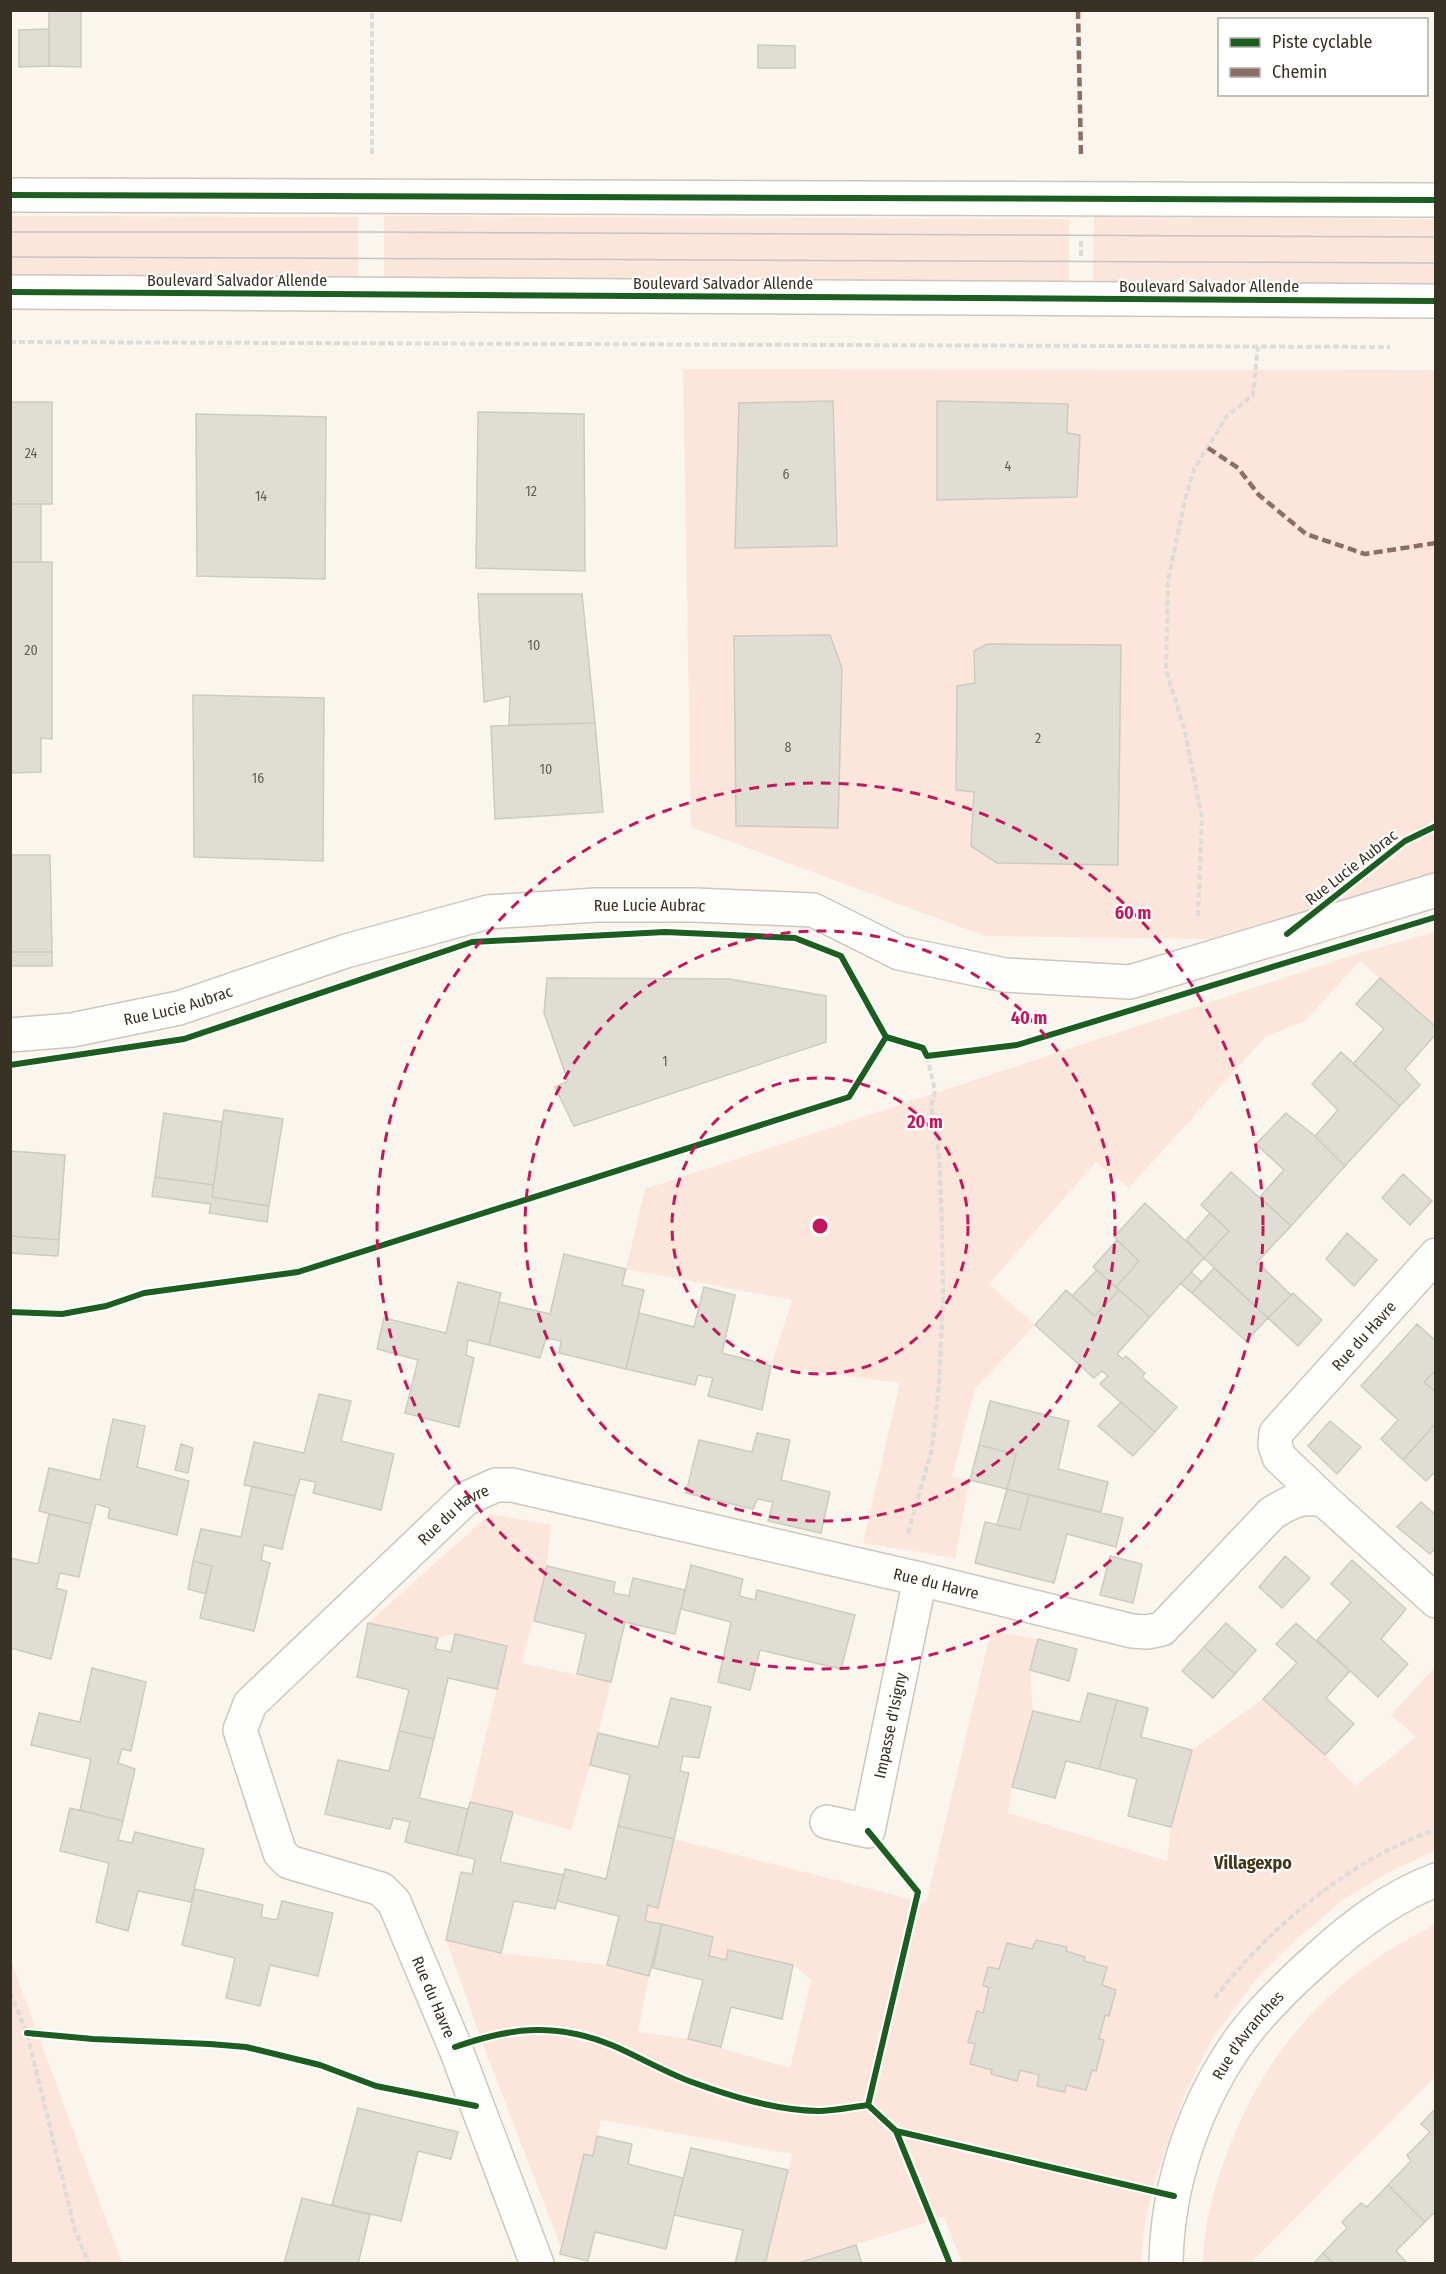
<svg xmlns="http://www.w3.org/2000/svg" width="1446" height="2274" viewBox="0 0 1446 2274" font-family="'Fira Sans Condensed',sans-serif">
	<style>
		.green { fill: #fce5db }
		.building { fill: #e0ded4; stroke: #cccbc1; stroke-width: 1.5 }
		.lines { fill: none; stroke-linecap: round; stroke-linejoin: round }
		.street-casing { stroke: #ccc7be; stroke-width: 36 }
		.secondary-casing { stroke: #ccc7be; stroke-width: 36 }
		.path { stroke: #dcdcd9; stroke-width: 4; stroke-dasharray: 6 3; stroke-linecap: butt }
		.street { stroke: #fefefc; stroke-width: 33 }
		.secondary { stroke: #fefefc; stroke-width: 33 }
		.tram { stroke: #c5c4c2; stroke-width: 1.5 }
		.quiet { stroke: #8d6e63; stroke-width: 4.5; stroke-dasharray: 9 4.5; stroke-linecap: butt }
		.cycleway-casing { stroke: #fff; stroke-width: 10 }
		.cycleway { stroke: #1b5e20; stroke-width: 6 }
		.ring { fill: none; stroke: #c2185b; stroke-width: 3; stroke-dasharray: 10 8 }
		.labels { text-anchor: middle; stroke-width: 4.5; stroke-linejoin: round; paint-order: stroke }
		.number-label { font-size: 14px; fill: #645f52 }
		.street-label { font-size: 16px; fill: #383224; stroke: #fff }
		.neighbourhood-label { font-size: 18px; font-weight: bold; fill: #433619; stroke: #fff }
		.centre { fill: #c2185b; stroke: #fff; stroke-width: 3 }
		.ring-label { font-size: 18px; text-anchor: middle; font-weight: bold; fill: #c2185b; stroke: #fff; stroke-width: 4.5; stroke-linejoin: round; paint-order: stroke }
	</style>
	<rect width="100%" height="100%" fill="#faf6ee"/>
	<path class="green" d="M11,216L358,217V280L11,279Z
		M384,216L1069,219V282L384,280Z
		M1094,217L1435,219V284L1093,282Z
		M683,369L1435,370V873L1208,939L985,936L691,827Z
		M1435,932V1027L1360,961L1305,1021L1266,1036L1129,1188L1096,1162L989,1284L1035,1325L975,1389L952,1477L970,1480L955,1558L863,1543L900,1383L771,1366L792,1300L626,1269L645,1189L1356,954Z
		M490,1514L551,1525L547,1566L522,1663L611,1682L590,1765L571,1830L470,1802L507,1646L455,1634L438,1638L368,1623Z
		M991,1631L1038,1639L1030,1670L1033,1711L1012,1787L1008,1813L1167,1861L1171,1827L1192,1750L1263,1699L1325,1755L1355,1786L1416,1737L1391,1715L1435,1667V1851L1391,1871L1344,1899L1297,1939L1257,1978L1214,2036L1185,2093L1155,2180L1145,2222L1141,2263H962L944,2217L795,2263H765L792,2154L601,2120L593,2156L584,2155L561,2247L485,2050L446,1940L501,1953L607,1965L649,1976L638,2032L689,2039L790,2068L811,1980L793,1965L729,1950L726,1960L709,1956L713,1937L645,1921L648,1905L658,1907L674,1839L926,1903Z
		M1435,1924V2077L1251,2263H1203C1203,2226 1214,2188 1227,2153C1258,2072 1302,2011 1373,1961C1392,1947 1415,1936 1435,1924Z
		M10,1958L122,2263H11Z"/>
	<path class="building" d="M49,10H81V67L49,66Z
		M49,29V66L19,67V30Z
		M758,45L795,46V68H758Z
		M833,401L837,546L735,548L739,403Z
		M937,401L1068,404L1067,433L1080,435L1077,497L937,500Z
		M10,402H52V504H10Z
		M478,412L584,414L585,571L476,568Z
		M196,414L326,417L325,579L197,576Z
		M10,504H41V562H10Z
		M10,562H52V739L41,738V772L10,773Z
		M478,594H582L595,723L509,725L510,696L484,702Z
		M830,635L842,668L838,828L736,826L734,636Z
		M987,644L1121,645L1118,865L997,863L971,846L974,792L956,790L957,686L975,683L974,651Z
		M193,695L324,698L323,861L194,857Z
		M595,723L603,812L495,819L491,726Z
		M10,855H50L52,952H10Z
		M10,952H52V966H10Z
		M547,978L729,979L826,996V1042L574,1126L555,1087L568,1081L544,1013Z
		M1380,978L1436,1027V1034L1405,1069L1420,1085L1400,1106L1353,1064L1384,1029L1356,1004Z
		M1341,1052L1400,1106L1345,1166L1315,1136L1338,1110L1312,1084Z
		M224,1110L283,1119L269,1206L212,1197Z
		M164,1113L222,1122L214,1185L155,1177Z
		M1286,1113L1315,1136L1345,1166L1291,1226L1260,1197L1284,1170L1256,1144Z
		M10,1151L65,1155L59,1240L10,1236Z
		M1231,1172L1291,1226L1257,1262L1291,1295L1268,1318L1204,1258L1229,1231L1201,1205Z
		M1403,1174L1432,1201L1410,1225L1382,1198Z
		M155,1177L214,1185L212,1197L269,1206L267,1222L209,1213L211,1204L152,1196Z
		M1145,1203L1204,1258L1150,1317L1116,1287L1139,1261L1114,1237Z
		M1210,1213L1229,1231L1204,1258L1186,1240Z
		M1347,1233L1377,1260L1354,1286L1326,1259Z
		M10,1236L59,1240L58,1256L10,1253Z
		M1117,1240L1139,1261L1116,1287L1093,1267Z
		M564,1254L626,1269L622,1285L644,1290L626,1369L559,1353L561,1341L546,1338L540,1358L489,1345L499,1302L550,1314Z
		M1214,1268L1268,1318L1246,1341L1192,1293Z
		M1097,1270L1119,1290L1095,1316L1072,1296Z
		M1191,1272L1202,1282L1192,1293L1181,1284Z
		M458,1282L501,1293L489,1345L468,1340L466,1355L474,1358L459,1427L405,1413L418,1360L377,1349L384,1318L446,1333Z
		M704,1287L735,1295L722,1353L771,1366L762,1410L708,1396L713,1378L698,1375L695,1385L626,1369L639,1313L694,1327Z
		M1066,1290L1095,1316L1119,1290L1150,1317L1117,1354L1123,1359L1126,1356L1145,1373L1142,1377L1177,1407L1155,1432L1100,1384L1108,1376L1102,1371L1094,1378L1035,1325Z
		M1293,1293L1322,1320L1298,1346L1268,1318Z
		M1417,1324L1436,1341V1370L1424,1382L1436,1392V1423L1403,1460L1381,1439L1398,1420L1361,1386Z
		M1436,1370V1392L1424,1382Z
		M319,1394L351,1401L341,1441L394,1454L381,1510L313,1493L316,1482L300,1479L295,1496L244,1485L254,1442L304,1453Z
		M990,1401L1069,1421L1058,1469L1108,1482L1101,1512L1007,1489L1016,1454L979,1445Z
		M1121,1402L1155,1432L1133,1456L1098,1426Z
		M113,1419L145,1426L137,1467L189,1481L177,1535L108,1518L110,1508L96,1504L91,1524L39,1511L49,1468L100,1480Z
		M1330,1421L1361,1447L1337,1474L1308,1446Z
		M1436,1423V1471L1426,1481L1403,1460Z
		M757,1433L790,1440L781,1480L830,1492L821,1533L768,1521L773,1502L757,1499L753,1509L686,1493L699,1440L752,1452Z
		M181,1444L193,1448L188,1473L175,1470Z
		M979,1445L1016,1454L1007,1489L970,1480Z
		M252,1486L295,1496L282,1549L264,1545L261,1560L270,1563L254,1631L200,1618L212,1566L193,1561L201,1529L241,1537Z
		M1007,1489L1029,1495L1020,1530L997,1525Z
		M1029,1495L1123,1518L1116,1547L1067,1534L1054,1583L975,1563L985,1522L1020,1530Z
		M1421,1502L1436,1515V1547L1430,1554L1397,1527Z
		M49,1514L91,1524L79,1577L60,1573L56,1588L67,1591L51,1659L10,1648V1558L38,1564Z
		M1110,1556L1142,1564L1133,1603L1100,1595Z
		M1285,1556L1310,1578L1282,1608L1259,1587Z
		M1352,1560L1406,1609L1381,1639L1408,1664L1378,1697L1317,1640L1351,1602L1331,1584Z
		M193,1561L212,1566L206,1594L188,1589Z
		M691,1565L743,1579L739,1596L755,1600L757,1590L855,1615L841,1669L760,1650L750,1690L718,1682L731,1622L681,1609Z
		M547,1566L615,1582L613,1593L629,1596L633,1578L685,1590L675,1634L625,1622L611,1682L577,1674L586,1634L534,1621Z
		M368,1623L438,1638L435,1649L451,1652L455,1634L507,1646L497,1689L448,1678L434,1739L399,1731L409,1690L357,1677Z
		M1226,1623L1256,1650L1235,1674L1204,1647Z
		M1296,1623L1350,1671L1326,1698L1354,1724L1325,1755L1263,1699L1297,1663L1276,1644Z
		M1038,1639L1077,1649L1069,1681L1030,1670Z
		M1204,1647L1235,1674L1213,1698L1182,1671Z
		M92,1668L146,1682L131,1751L122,1749L118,1763L135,1769L123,1821L80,1810L91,1759L31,1745L39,1713L80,1722Z
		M1088,1693L1117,1700L1099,1769L1066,1761L1055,1798L1012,1787L1033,1711L1080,1722Z
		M671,1698L711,1707L699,1758L683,1756L680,1771L689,1773L674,1839L618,1826L630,1775L590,1765L598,1733L658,1747Z
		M1117,1700L1148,1708L1141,1737L1192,1750L1171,1827L1128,1816L1137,1779L1099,1769Z
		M399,1731L434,1739L419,1798L468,1809L457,1855L405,1842L410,1822L393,1818L390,1829L325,1814L338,1760L389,1771Z
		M470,1802L513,1812L500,1862L564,1875L555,1909L514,1901L501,1953L446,1940L461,1872L472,1874L475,1859L457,1855Z
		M70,1808L123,1821L118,1840L132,1843L135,1832L204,1849L191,1902L138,1891L128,1931L96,1922L109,1863L60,1851Z
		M618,1826L674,1839L658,1908L648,1905L645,1921L662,1924L649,1976L607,1965L619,1916L557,1901L565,1869L606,1879Z
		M195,1889L263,1905L261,1917L277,1920L282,1901L333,1913L318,1976L270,1965L260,2006L226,1998L235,1958L182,1945Z
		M662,1924L713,1937L709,1956L726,1960L728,1950L793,1965L782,2019L731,2007L721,2047L688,2039L703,1980L653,1968Z
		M1036,1940L1067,1947L1066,1951L1085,1957L1084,1961L1107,1967L1102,1985L1116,1990L1109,2016L1105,2015L1099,2039L1104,2040L1096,2071L1092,2070L1086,2090L1066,2085L1065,2092L1037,2086L1039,2075L1020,2070L1017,2081L991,2074L992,2070L970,2064L975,2044L968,2042L977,2011L983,2013L989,1988L983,1985L988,1967L999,1969L1007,1943L1032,1949Z
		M358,2108L458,2132L451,2159L418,2151L401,2221L332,2205Z
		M1434,2110L1436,2211L1425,2222L1388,2185L1411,2161L1407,2155L1430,2132L1421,2124Z
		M597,2136L632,2144L628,2164L683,2178L666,2249L595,2232L588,2261L560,2254L584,2154L593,2156Z
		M691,2148L788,2170L765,2264H735L743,2230L674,2215Z
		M1388,2185L1425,2222L1396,2251L1408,2264H1334L1323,2253L1347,2228L1342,2222L1361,2203L1367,2207Z
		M302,2198L370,2215L358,2264H284Z
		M856,2245L862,2264H795Z
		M1323,2253L1334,2264H1313Z"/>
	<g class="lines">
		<g class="street-casing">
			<g id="street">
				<path id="s1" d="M10,1035L72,1030L179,1008L346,951L488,912L596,905H694L813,910L899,953L1005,975L1130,982L1436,890"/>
				<path id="s2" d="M1324,1500L1279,1457L1275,1445L1276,1433L1436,1255"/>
				<path id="s3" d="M827,1822L868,1831L920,1579"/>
				<path id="s4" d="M537,2264L455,2047L394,1902L381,1889L289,1862L280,1853L240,1730L250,1704L465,1499L496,1485H512L920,1579L1132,1631L1147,1632L1162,1629L1272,1513C1292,1501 1300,1496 1324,1500L1436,1601"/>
				<path id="s5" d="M1166,2264C1167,2184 1195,2102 1242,2037C1264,2008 1291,1982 1318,1958C1353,1926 1391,1897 1436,1880"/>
			</g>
		</g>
		<g class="secondary-casing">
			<path id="secondary" d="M10,195L1436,200
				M10,292L1436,301"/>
		</g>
		<path class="path" d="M372,154V10
			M1081,241V257
			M10,342L1390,347
			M1198,916L1202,818L1185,732L1166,670L1168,581L1185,500L1194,469L1227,416L1253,395L1258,347
			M854,980L886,1037
			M908,1533L932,1449L939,1385L943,1299L942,1224L939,1155L931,1106L935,1091L927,1056
			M10,1993L27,2033L75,2230L89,2264
			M1215,1998C1266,1930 1354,1856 1436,1830
			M27,2033L93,2039L210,2044L246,2047L320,2065L376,2086L430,2098"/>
		<use href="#street" class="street"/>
		<use href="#secondary" class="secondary"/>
		<path class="tram" d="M10,232H372L1436,237
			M10,257L1436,263"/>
		<path class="quiet" d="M1078,10L1081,156
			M1208,448L1238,468L1259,495L1306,534L1365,554L1436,543"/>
		<g class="cycleway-casing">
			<path id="cycleway" d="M10,195L1436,200
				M10,292L1436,301
				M1287,934L1405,841L1436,826
				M10,1065L184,1039L472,942L665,932L795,938L841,956L886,1037
				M10,1312L62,1314L106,1306L144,1293L298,1272L849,1097L886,1037L923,1048L927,1056L1017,1045L1436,917
				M868,1831L918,1892L868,2105
				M27,2033L93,2039L210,2044L246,2047L320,2065L376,2086L476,2106
				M455,2047C511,2027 557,2022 614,2046C639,2057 663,2071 689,2081C730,2096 774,2110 818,2111C834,2111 852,2107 868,2105
				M868,2105L896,2131L950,2264
				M896,2131L1174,2196"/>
		</g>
		<use href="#cycleway" class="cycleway"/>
	</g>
	<g class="ring">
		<circle cx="820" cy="1226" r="148"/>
		<circle cx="820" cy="1226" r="295"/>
		<circle cx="820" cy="1226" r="443"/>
	</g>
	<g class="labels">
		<g class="number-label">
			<text x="31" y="458">24</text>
			<text x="1008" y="471">4</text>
			<text x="786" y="479">6</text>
			<text x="531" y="496">12</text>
			<text x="261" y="501">14</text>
			<text x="534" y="650">10</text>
			<text x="31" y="655">20</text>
			<text x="1038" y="743">2</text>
			<text x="788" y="752">8</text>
			<text x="546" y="774">10</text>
			<text x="258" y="783">16</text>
			<text x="665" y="1066">1</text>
		</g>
		<g class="street-label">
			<text x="237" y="286">Boulevard Salvador Allende</text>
			<text x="723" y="289">Boulevard Salvador Allende</text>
			<text x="1209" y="292">Boulevard Salvador Allende</text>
			<text transform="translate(1351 867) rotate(-38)" y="6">Rue Lucie Aubrac</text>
			<text dy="6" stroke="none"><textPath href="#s1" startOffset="657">Rue Lucie Aubrac</textPath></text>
			<text dy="6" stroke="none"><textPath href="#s1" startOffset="171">Rue Lucie Aubrac</textPath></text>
			<text dy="6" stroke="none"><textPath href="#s2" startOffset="218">Rue du Havre</textPath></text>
			<text dy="6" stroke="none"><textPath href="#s4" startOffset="952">Rue du Havre</textPath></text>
			<text dy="6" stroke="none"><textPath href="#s4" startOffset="1456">Rue du Havre</textPath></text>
			<text dy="6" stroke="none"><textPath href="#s3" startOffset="150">Impasse d'Isigny</textPath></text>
			<text transform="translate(434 1997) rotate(67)" y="6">Rue du Havre</text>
			<text dy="6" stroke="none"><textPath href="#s5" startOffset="248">Rue d'Avranches</textPath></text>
		</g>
		<g class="neighbourhood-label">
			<text x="1253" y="1869">Villagexpo</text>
		</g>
	</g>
	<circle cx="820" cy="1226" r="9" class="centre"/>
	<g class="ring-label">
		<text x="1133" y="919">60 m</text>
		<text x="1029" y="1024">40 m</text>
		<text x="925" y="1128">20 m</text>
	</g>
	<rect width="1446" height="2274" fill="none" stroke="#383224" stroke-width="24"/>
	<rect x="1218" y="18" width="210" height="78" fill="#ffffff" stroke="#afada7" stroke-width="1.5"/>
	<rect x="1230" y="38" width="30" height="9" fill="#1b5e20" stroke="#afada7" stroke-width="1.5"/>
	<text x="1272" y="48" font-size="18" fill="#383224">Piste cyclable</text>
	<rect x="1230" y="68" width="30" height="9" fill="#8d6e63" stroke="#afada7" stroke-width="1.5"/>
	<text x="1272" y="78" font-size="18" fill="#383224">Chemin</text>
</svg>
